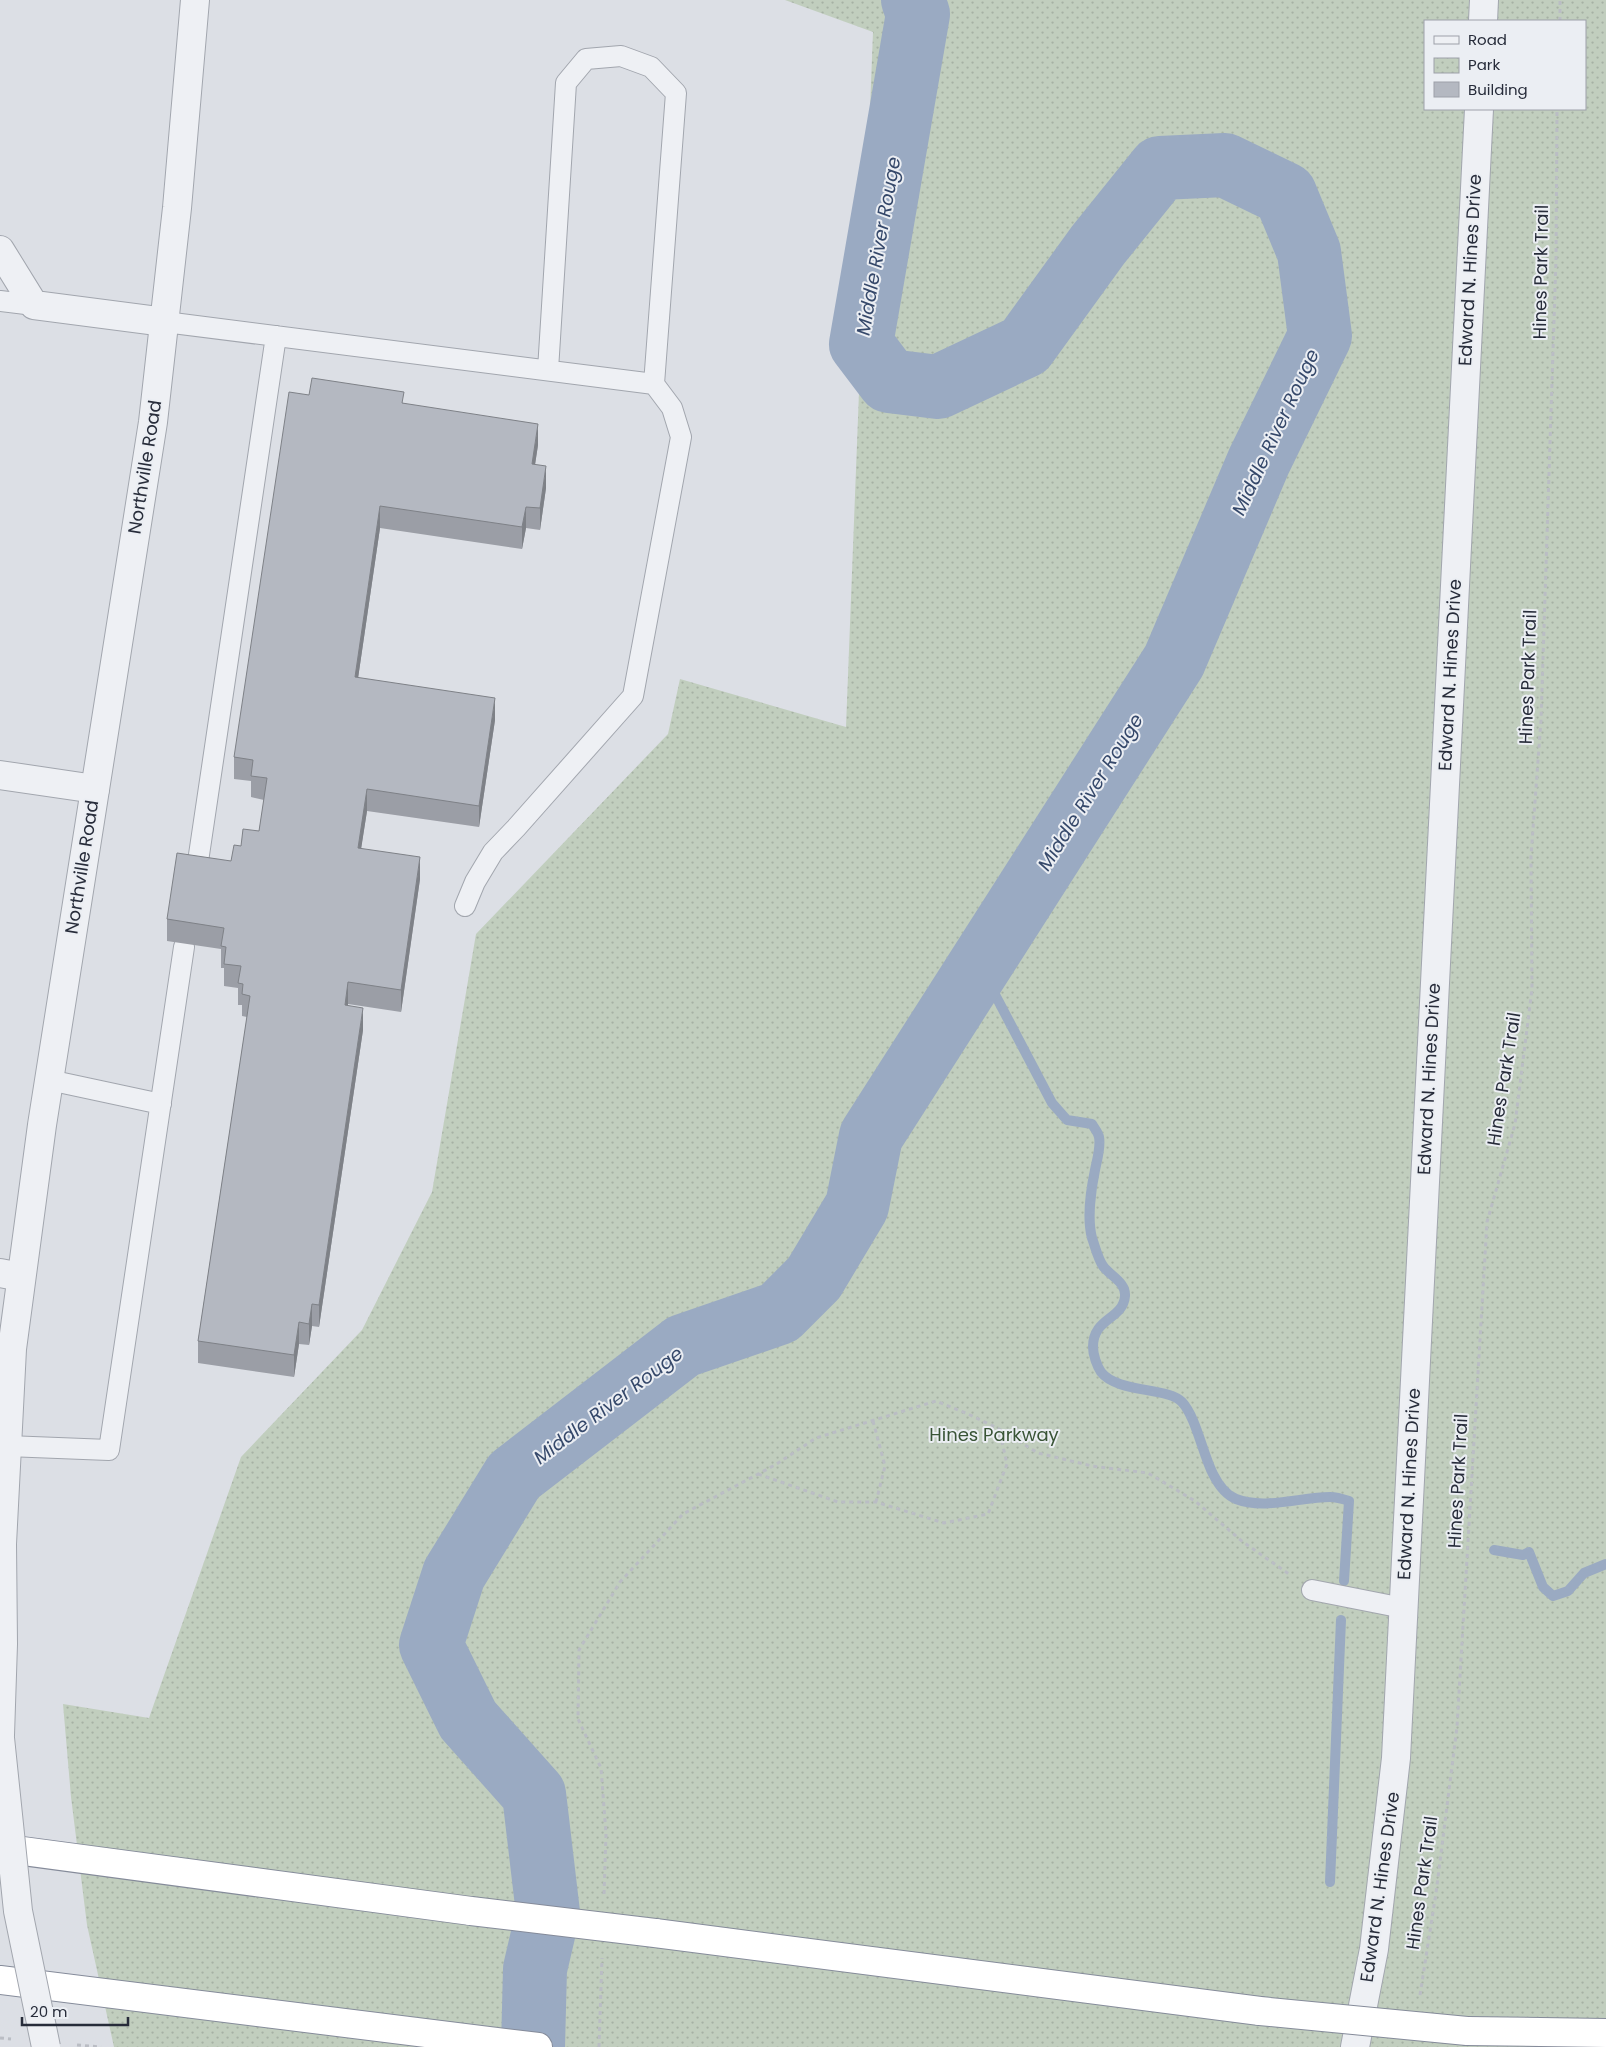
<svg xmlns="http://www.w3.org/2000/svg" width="1606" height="2047" viewBox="0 0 1606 2047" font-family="Poppins,sans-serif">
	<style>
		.park { fill: url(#park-dots); fill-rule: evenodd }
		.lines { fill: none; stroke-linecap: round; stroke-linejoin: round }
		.stream { stroke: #9aaac2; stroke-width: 10 }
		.river { stroke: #9aaac2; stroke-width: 64 }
		.service-casing { stroke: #a2a6ae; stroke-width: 22 }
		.minor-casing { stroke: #a2a6ae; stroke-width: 30 }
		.tertiary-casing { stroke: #a2a6ae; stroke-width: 30 }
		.motorway-casing { stroke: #858b9a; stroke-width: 30 }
		.path { stroke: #babdc4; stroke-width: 3; stroke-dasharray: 4 4; stroke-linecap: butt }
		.service { stroke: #eef0f4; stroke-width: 20 }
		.minor { stroke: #eef0f4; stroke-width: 28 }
		.tertiary { stroke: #eef0f4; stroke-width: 28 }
		.motorway { stroke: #fff; stroke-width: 28 }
		.tertiary-bridge-casing { stroke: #a2a6ae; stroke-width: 30; stroke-linecap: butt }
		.motorway-bridge-casing { stroke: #858b9a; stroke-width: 30; stroke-linecap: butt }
		.tertiary-bridge { stroke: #eef0f4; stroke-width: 28 }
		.motorway-bridge { stroke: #fff; stroke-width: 28 }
		.wall { fill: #9b9ea6 }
		.shaded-wall { fill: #7e8187 }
		.building { fill: #b4b8c1; stroke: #7e8187 }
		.labels { text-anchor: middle; stroke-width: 4; stroke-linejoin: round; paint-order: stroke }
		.street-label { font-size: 18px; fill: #272c3a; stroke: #ebeef3 }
		.park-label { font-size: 18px; fill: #395436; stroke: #ebeef3 }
		.water-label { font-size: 19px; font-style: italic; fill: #35486a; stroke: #ebeef3 }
	</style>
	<defs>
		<pattern id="park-dots" width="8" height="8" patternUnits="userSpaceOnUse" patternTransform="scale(1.25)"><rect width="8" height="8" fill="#c1cebe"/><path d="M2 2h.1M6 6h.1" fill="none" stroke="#a6b1a4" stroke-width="1.8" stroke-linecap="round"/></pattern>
	</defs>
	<rect width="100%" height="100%" fill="#dcdfe5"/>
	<path class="park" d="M785,0H1606V2047H114L87,1925L71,1797L63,1704L149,1718L241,1457L362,1330L432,1192L476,934L668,734L680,679L846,727L873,32ZM1425,21H1585V109H1425Z"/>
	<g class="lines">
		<path class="stream" d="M980,966L1052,1103L1067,1120L1092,1124C1094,1128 1098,1132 1099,1137C1101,1147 1097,1160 1095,1170C1091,1189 1087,1219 1092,1238C1095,1246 1098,1259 1103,1266C1110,1276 1126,1282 1125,1296C1123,1320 1093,1317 1093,1347C1093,1355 1097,1366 1101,1372C1117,1393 1168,1387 1182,1402C1196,1417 1203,1455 1213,1474C1218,1484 1226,1495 1236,1499C1264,1510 1301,1497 1330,1497C1336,1497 1343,1499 1349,1501L1344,1581
			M1494,1550L1523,1555L1529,1552L1543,1587L1553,1596L1568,1591L1584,1573L1606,1564
			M1330,1882L1341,1620"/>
		<path class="river" d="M533,2047L535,1969L548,1913L534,1794L468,1720L431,1645L454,1574L514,1476L683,1346L779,1313L814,1278L857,1206L871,1136L1174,661L1259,461L1320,336L1309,252L1285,194L1225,165L1160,168L1098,245L1025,346L938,387L889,381L861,344L918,14L913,0"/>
		<g class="service-casing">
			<path id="service" d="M0,301L34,305
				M165,322L654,384L676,93L651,67L621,56L586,59L566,83L548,370
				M196,875L276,336
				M465,906L475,882L493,852L516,828L633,696L681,437L672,408L654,384
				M49,1080L161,1104
				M7,1446L109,1450L184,947
				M1312,1590L1403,1608"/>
		</g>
		<g class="minor-casing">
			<path id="minor" d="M0,250L34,305L165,322
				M0,775L95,789
				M0,1273L21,1277"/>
		</g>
		<g class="tertiary-casing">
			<path id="tertiary" d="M1483,21L1484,0
				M0,1735L3,1644L2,1544L12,1349L42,1125L153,422L177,208L195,0
				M1355,2047L1374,1949L1396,1758L1479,109"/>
		</g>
		<g class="motorway-casing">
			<path id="motorway" d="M0,1848L471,1911
				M655,1933L1260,2011
				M0,1980L538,2047
				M1467,2031L1606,2033"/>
		</g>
		<path class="path" d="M1560,21V0
			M873,1421L885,1466L876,1502
			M758,1474L838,1502H876L944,1523L988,1514L1007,1464L999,1429
			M604,1894L606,1834L601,1768L578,1719L579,1650L620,1582L683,1514L775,1465L816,1438L936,1401L968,1414L999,1429L1038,1453L1092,1466L1148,1473L1195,1501L1243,1542L1289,1574
			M1420,1995L1436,1893L1457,1727L1487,1222L1515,1124L1532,989L1531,856L1541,720L1556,259L1557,109
			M0,2038L11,2039
			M77,2045L101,2047
			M599,2047L602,1958"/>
		<use href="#service" class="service"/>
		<use href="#minor" class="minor"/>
		<use href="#tertiary" class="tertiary"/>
		<use href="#motorway" class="motorway"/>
		<g class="tertiary-bridge-casing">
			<path id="tertiary-bridge" d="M0,1738L18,1911L46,2047"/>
		</g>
		<g class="motorway-bridge-casing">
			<path id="motorway-bridge" d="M471,1911L655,1933
				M1260,2011L1467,2031"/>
		</g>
		<use href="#tertiary-bridge" class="tertiary-bridge"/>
		<use href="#motorway-bridge" class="motorway-bridge"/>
	</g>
	<path class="wall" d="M309,395L404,403L538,445L535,464L546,488L540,530L526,528L522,549L380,528L358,678L495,720L479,827L367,811L361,848L420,879L401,1012L348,1004V1006L363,1030L319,1327L312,1326L309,1345L299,1344L294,1377L198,1363V1341L247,1017L242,1016V1005H238V988L224,986V968H221V949L167,941V919L231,861L241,846L259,831L264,800L251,797V781L234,779V757Z"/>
	<path class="shaded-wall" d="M538,424V445L532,485V464Z
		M546,466V488L540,530V508Z
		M380,506V528L355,699V677Z
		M526,507V528L522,549V527Z
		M495,698V720L479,827V806Z
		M367,789V811L358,869V848Z
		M420,857V879L401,1012V990Z
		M348,982V1004L345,1027V1005Z
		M363,1008V1030L319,1327V1305Z
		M312,1304V1326L309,1345V1324Z
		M299,1322V1344L294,1377V1355Z"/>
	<path class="building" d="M312,378L404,392L402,403L538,424L532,464L546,466L540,508L526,507L522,527L380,506L355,677L495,698L479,806L367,789L358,848L420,857L401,990L348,982L345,1005L363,1008L319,1305L312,1304L309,1324L299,1322L294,1355L198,1341L250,996L242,994L243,984L238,983L241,966L224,964L226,947L221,946L224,928L167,919L177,853L231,861L234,845L241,846L243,829L259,831L267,778L251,776L253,760L234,757L289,392L309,395Z"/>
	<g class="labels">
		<g class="street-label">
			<text transform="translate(1470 270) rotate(-87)" y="6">Edward N. Hines Drive</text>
			<text transform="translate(1541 272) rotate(-89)" y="6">Hines Park Trail</text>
			<text transform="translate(145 467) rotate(-81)" y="6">Northville Road</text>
			<text transform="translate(1450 675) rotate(-87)" y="6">Edward N. Hines Drive</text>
			<text transform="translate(1528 677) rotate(-88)" y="6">Hines Park Trail</text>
			<text transform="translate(82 867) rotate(-81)" y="6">Northville Road</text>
			<text transform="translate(1429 1079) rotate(-87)" y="6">Edward N. Hines Drive</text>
			<text transform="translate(1504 1079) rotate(-81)" y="6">Hines Park Trail</text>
			<text transform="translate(1458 1481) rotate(-87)" y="6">Hines Park Trail</text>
			<text transform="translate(1409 1484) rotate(-87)" y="6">Edward N. Hines Drive</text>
			<text transform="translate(1422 1883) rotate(-82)" y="6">Hines Park Trail</text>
			<text transform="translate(1380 1887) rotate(-82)" y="6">Edward N. Hines Drive</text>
		</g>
		<g class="park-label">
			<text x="994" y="1441">Hines Parkway</text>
		</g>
		<g class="water-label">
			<text transform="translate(878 246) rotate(-80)" y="7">Middle River Rouge</text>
			<text transform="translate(1275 432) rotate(-65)" y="7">Middle River Rouge</text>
			<text transform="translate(1090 792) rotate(-58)" y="7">Middle River Rouge</text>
			<text transform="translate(608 1405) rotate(-37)" y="7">Middle River Rouge</text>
		</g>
	</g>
	<rect x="1424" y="20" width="162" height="90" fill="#ebeef3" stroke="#9da0a9"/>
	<rect x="1434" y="36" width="25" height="8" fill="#eef0f4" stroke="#9da0a9"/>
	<text x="1468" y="45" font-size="15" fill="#272c3a">Road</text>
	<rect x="1434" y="58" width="25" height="15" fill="url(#park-dots)" stroke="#9da0a9"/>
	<text x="1468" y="70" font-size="15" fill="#272c3a">Park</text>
	<rect x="1434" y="82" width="25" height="15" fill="#b4b8c1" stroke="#9da0a9"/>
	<text x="1468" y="95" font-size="15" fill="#272c3a">Building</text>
	<path d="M22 2017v8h106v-8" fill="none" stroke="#272c3a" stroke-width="2.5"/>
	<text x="30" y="2017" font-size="15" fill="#272c3a" stroke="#ebeef3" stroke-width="4" paint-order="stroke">20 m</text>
</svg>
